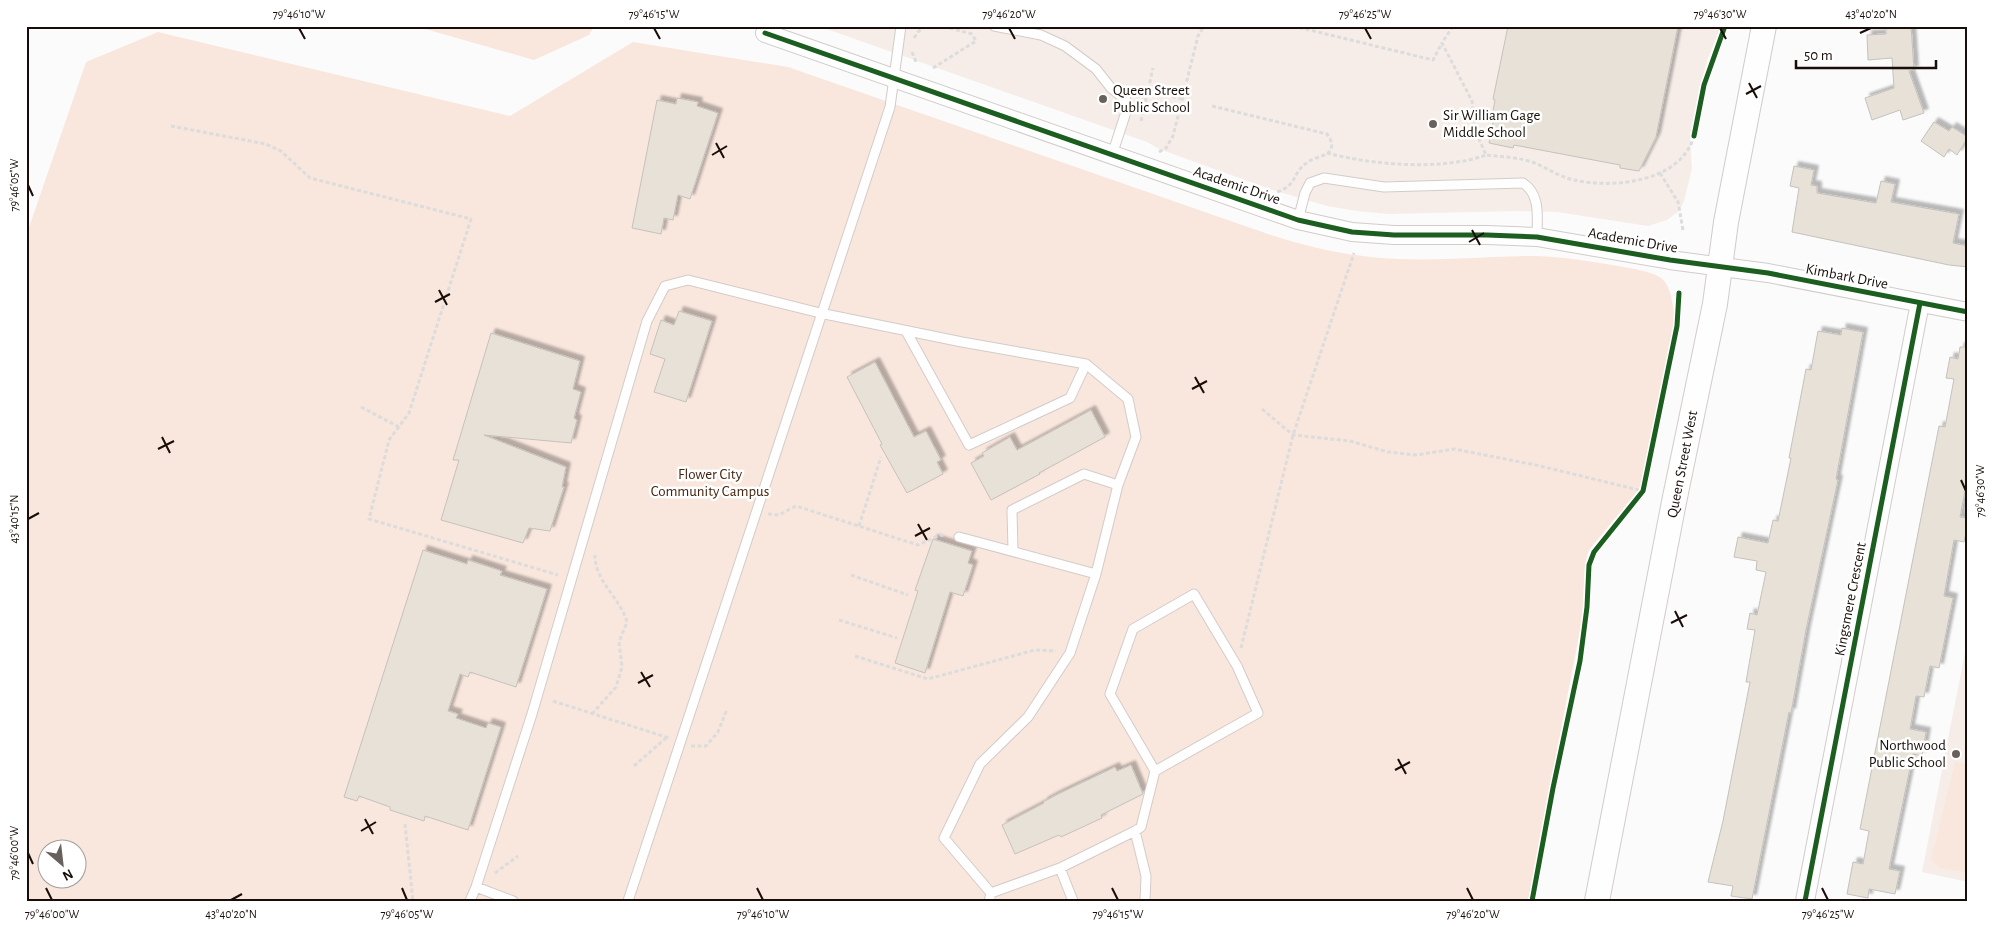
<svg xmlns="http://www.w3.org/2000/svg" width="1994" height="927" viewBox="0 0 1994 927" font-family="'Alegreya Sans',sans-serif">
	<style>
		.built { fill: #f6ede8 }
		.green { fill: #f9e7dd; fill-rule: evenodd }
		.building { fill: #e7e1d7; stroke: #c5c1bc; filter: url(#shadow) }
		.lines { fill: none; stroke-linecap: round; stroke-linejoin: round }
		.service-casing { stroke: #d2ccc9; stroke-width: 11 }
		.minor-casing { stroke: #d2ccc9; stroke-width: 20 }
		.secondary-casing { stroke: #d2ccc9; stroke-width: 26 }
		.path { stroke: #dcdcdc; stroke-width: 3; stroke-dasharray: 4 2.5; stroke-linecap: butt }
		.service { stroke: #fefefe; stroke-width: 9 }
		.minor { stroke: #fefefe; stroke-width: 18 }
		.secondary { stroke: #fefefe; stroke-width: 24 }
		.cycleway-casing { stroke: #fff; stroke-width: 8 }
		.cycleway { stroke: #1b5e20; stroke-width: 5 }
		.ticks { fill: none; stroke: #180d08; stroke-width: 2 }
		.poi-dot { fill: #67605d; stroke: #fff; stroke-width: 2 }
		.labels { text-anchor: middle; stroke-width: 5; stroke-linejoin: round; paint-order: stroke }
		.poi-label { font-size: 15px; fill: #180d08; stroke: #fff; text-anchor: start }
		.street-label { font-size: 15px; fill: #180d08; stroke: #fff }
		.park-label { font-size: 15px; fill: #45220c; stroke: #fff }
		.neatline { fill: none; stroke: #180d08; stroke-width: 2 }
		.ticks-label { font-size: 12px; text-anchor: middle; fill: #180d08 }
	</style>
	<defs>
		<filter id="shadow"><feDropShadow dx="4.5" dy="-4.5" stdDeviation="1" flood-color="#0004"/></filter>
	</defs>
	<rect width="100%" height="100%" fill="#fbfbfb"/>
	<path class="built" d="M818,26H1721L1708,58L1700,86L1690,135L1692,169L1684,201L1679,211L1667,220L1648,226L1557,212L1517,211L1389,214L1357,211L1327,206L1273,190L1159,149L1147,142Z
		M1968,637V882L1922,872Z"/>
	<path class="green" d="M415,26H594L589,35L534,60Z
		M158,32L510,116L633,42L788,67L1268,234C1311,248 1353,257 1398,259C1444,261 1489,256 1535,256C1563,257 1590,261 1618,266C1632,269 1649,270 1661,278C1672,286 1673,308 1675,321L1642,483L1635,494L1589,550L1585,563L1582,620L1528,901H26V236L86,62ZM48,850H78V880H48Z
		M1955,762L1968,764V873L1940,868L1931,860Z"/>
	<path class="building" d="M1508,26H1678L1656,137L1639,171L1620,168V165L1514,145L1513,148L1489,143L1495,112L1493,111L1495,100L1493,99Z
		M1911,26L1914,70L1909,71L1924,113L1903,120L1900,110L1872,120L1865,98L1894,88L1892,58L1868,60L1867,35L1886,34V27Z
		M677,98L698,102L697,106L718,113L690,199L678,195L673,220L664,218L661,234L632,228L657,100L676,104Z
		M1934,122L1949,131L1952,127L1968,137L1957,155L1949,149L1944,157L1921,141Z
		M1794,166L1814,170L1811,185L1817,186V193L1876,203L1881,181L1895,184L1891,202L1959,214L1953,243L1968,246V267L1949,265L1792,232L1799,188L1790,186Z
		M679,311L712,321L686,402L654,392L665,359L650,354L661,320L674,325Z
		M1842,328L1863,332L1836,479L1838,480L1806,630L1791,713L1789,712L1752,899L1731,896L1733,886L1708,882L1723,821L1750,682H1746L1755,630L1747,629L1750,613L1757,615L1766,572L1756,570L1757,561L1734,557L1738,537L1768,543L1773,520L1778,521L1791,458H1789L1806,369L1811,370L1818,331L1841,335Z
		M491,333L580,361L573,389L581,392L574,418L577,420L571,443L484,435L566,467L562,487H564L550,531L529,528L523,543L441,520L459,460H453Z
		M1960,347H1968V475L1960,517L1968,518V522L1964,542L1954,540L1944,596L1953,598L1939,668L1930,666L1924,697L1916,696L1910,729L1926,732L1922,756L1913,754L1889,869L1900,871L1895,894L1869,889L1868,898L1847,894L1853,862L1863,864L1869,831L1860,829L1939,426L1945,427L1954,379L1946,378L1950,357L1958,359Z
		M875,362L914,437L926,431L941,460L937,462L943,474L907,493L880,445L882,444L847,377Z
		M1091,410L1105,437L1039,473L1040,474L991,500L971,463L984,456L982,453L1010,437L1017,450Z
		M933,539L972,551L968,563L973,565L963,596L950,592L925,673L895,663L918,591L915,590Z
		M423,550L467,564L468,560L502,571L500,575L547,589L516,687L470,672L468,677L460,674L448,711L458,714L456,718L486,728L488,723L501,727L468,830L425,816L424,821L390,810V807L359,796L357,801L344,797Z
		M1131,765L1143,794L1101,815L1102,818L1061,837L1059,835L1015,854L1002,825L1044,803L1043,802L1058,794L1115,767L1117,771Z"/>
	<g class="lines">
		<g class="service-casing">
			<path id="service" d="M994,26L1041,35L1065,46L1096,69L1111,88L1126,100V112L1112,155
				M1298,220L1305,193L1310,183L1324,178L1384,187L1523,183C1541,195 1537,217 1537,237
				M906,331L969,445L1070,398L1086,364
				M959,537L1096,574
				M1013,551L1012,510L1084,474L1118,485
				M1135,831L1146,876L1145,901
				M1060,868L1073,901
				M991,893L1060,868L1135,831L1141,827L1155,771L1258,713L1237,666L1194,594L1133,629L1110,694L1155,771
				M470,901L476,887
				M513,901L476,887L532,714L647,321L665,286L688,280L820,313L962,342L1086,364L1128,399L1136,437L1118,485L1096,574L1070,653L1028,717L980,764L944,838L991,893L989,901
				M628,901L890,107L901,26"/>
		</g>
		<g class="minor-casing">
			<path id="minor" d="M765,33L1298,220L1352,232L1394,235H1487L1537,237L1670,260L1768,273L1968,312
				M1805,901L1920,303"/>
		</g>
		<g class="secondary-casing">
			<path id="secondary" d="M1597,901L1674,502L1715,304L1726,222L1764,26"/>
		</g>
		<path class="path" d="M1293,26L1433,60L1442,43
			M1453,26L1442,43L1472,101L1476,132L1486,155C1501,157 1517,157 1532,162C1546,167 1559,177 1574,180C1614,189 1681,182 1694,136
			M914,38L918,32L925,26
			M912,52L916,62
			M933,68L976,41L972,34L942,26
			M1147,90L1182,99
			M1212,106L1327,134C1330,138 1333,143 1331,149C1329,156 1314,157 1308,162C1290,174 1300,184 1275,193
			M1141,121L1153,68
			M171,126L266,144L281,151L310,178L471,219L409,413L389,440L369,519L558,575
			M1159,152L1166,148L1173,136L1198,36L1204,26
			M1327,153C1372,165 1442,171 1486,155
			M1660,173L1678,202L1683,230
			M361,407L399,427
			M1262,409L1293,435L1350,441L1388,452L1416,455L1454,449L1536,465L1643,491
			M768,514L779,515L796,506L918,545L940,535L946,536
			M859,526L881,457
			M851,575L908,595
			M839,620L897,638
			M1241,648L1293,435L1354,253
			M855,656L928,679L1035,650L1056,651
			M553,701L669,738
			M592,714L616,687L622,667L619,642L627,622C621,599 594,580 595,555
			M691,746H706L718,732L727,709
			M634,766L666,738
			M405,824L413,901
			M495,873L518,856"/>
		<use href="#service" class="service"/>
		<use href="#minor" class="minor"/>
		<use href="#secondary" class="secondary"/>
		<g class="cycleway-casing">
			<path id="cycleway" d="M765,33L1298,220L1352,232L1394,235H1487L1537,237L1670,260L1768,273L1968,312
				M1694,136L1704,85L1725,26
				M1532,901L1553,788L1580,661L1587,607L1589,565L1594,552L1643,491L1677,326L1679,293
				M1805,901L1920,303"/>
		</g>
		<use href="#cycleway" class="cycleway"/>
	</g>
	<path class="ticks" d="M299,28L305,39M654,28L660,39M1009,28L1015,39M1365,28L1371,39M1720,28L1726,39M1860,33L1871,28M1749,83L1757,98M1746,94L1761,86M716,143L724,158M712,155L727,146M28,185L33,196M1472,230L1480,245M1469,242L1484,233M439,290L447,305M435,302L450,294M1195,377L1204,393M1192,389L1207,381M162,437L170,453M158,449L174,441M1961,480L1966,491M28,519L39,513M918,524L927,540M915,536L930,528M1675,611L1683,627M1671,623L1687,615M641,672L650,687M638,683L653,675M1398,759L1406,774M1395,770L1410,762M365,819L373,834M361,831L376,822M28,853L33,864M46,888L52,900M402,888L407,900M757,888L763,900M1112,888L1118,900M1467,888L1473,900M1822,888L1828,900M231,900L242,894"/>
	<g class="poi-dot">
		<circle cx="1103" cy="99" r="5"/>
		<circle cx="1433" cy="124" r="5"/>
		<circle cx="1956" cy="754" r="5"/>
	</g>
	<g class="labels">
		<g class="poi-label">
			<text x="1113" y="95">Queen Street<tspan x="1113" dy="17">Public School</tspan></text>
			<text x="1443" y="120">Sir William Gage<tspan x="1443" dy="17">Middle School</tspan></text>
			<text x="1946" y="750" text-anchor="end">Northwood<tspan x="1946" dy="17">Public School</tspan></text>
		</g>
		<g class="street-label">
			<text transform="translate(1237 185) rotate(19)" y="5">Academic Drive</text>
			<text transform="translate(1633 240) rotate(10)" y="5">Academic Drive</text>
			<text transform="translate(1847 276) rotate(11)" y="5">Kimbark Drive</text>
			<text transform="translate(1682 464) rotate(-79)" y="5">Queen Street West</text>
			<text transform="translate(1850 599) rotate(-79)" y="5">Kingsmere Crescent</text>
		</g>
		<g class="park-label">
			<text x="710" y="479">Flower City<tspan x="710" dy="17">Community Campus</tspan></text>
		</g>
	</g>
	<rect width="1994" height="927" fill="none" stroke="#ffffff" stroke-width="55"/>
	<g transform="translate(62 864) rotate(152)"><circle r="24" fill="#ffffff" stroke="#a39e9c"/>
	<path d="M0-4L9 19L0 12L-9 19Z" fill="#67605d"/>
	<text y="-8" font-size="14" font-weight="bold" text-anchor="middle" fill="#180d08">N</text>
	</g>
	<path d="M1796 60v8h140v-8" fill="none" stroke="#180d08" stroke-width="2.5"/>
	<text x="1804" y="60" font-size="15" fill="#180d08" stroke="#ffffff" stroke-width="4" paint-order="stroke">50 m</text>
	<rect x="28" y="28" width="1938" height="872" class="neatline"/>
	<g class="ticks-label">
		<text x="299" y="18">79°46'10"W</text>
		<text x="654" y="18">79°46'15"W</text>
		<text x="1009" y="18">79°46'20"W</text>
		<text x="1365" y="18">79°46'25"W</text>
		<text x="1720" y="18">79°46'30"W</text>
		<text x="1871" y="18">43°40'20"N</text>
		<text transform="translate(14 185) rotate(-90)" y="4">79°46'05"W</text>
		<text transform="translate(1980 491) rotate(-90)" y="4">79°46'30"W</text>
		<text transform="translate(14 519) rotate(-90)" y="4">43°40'15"N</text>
		<text transform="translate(14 853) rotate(-90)" y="4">79°46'00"W</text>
		<text x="52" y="918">79°46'00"W</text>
		<text x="231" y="918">43°40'20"N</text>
		<text x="407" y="918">79°46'05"W</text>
		<text x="763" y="918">79°46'10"W</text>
		<text x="1118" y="918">79°46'15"W</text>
		<text x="1473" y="918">79°46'20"W</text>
		<text x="1828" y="918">79°46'25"W</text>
	</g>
</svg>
